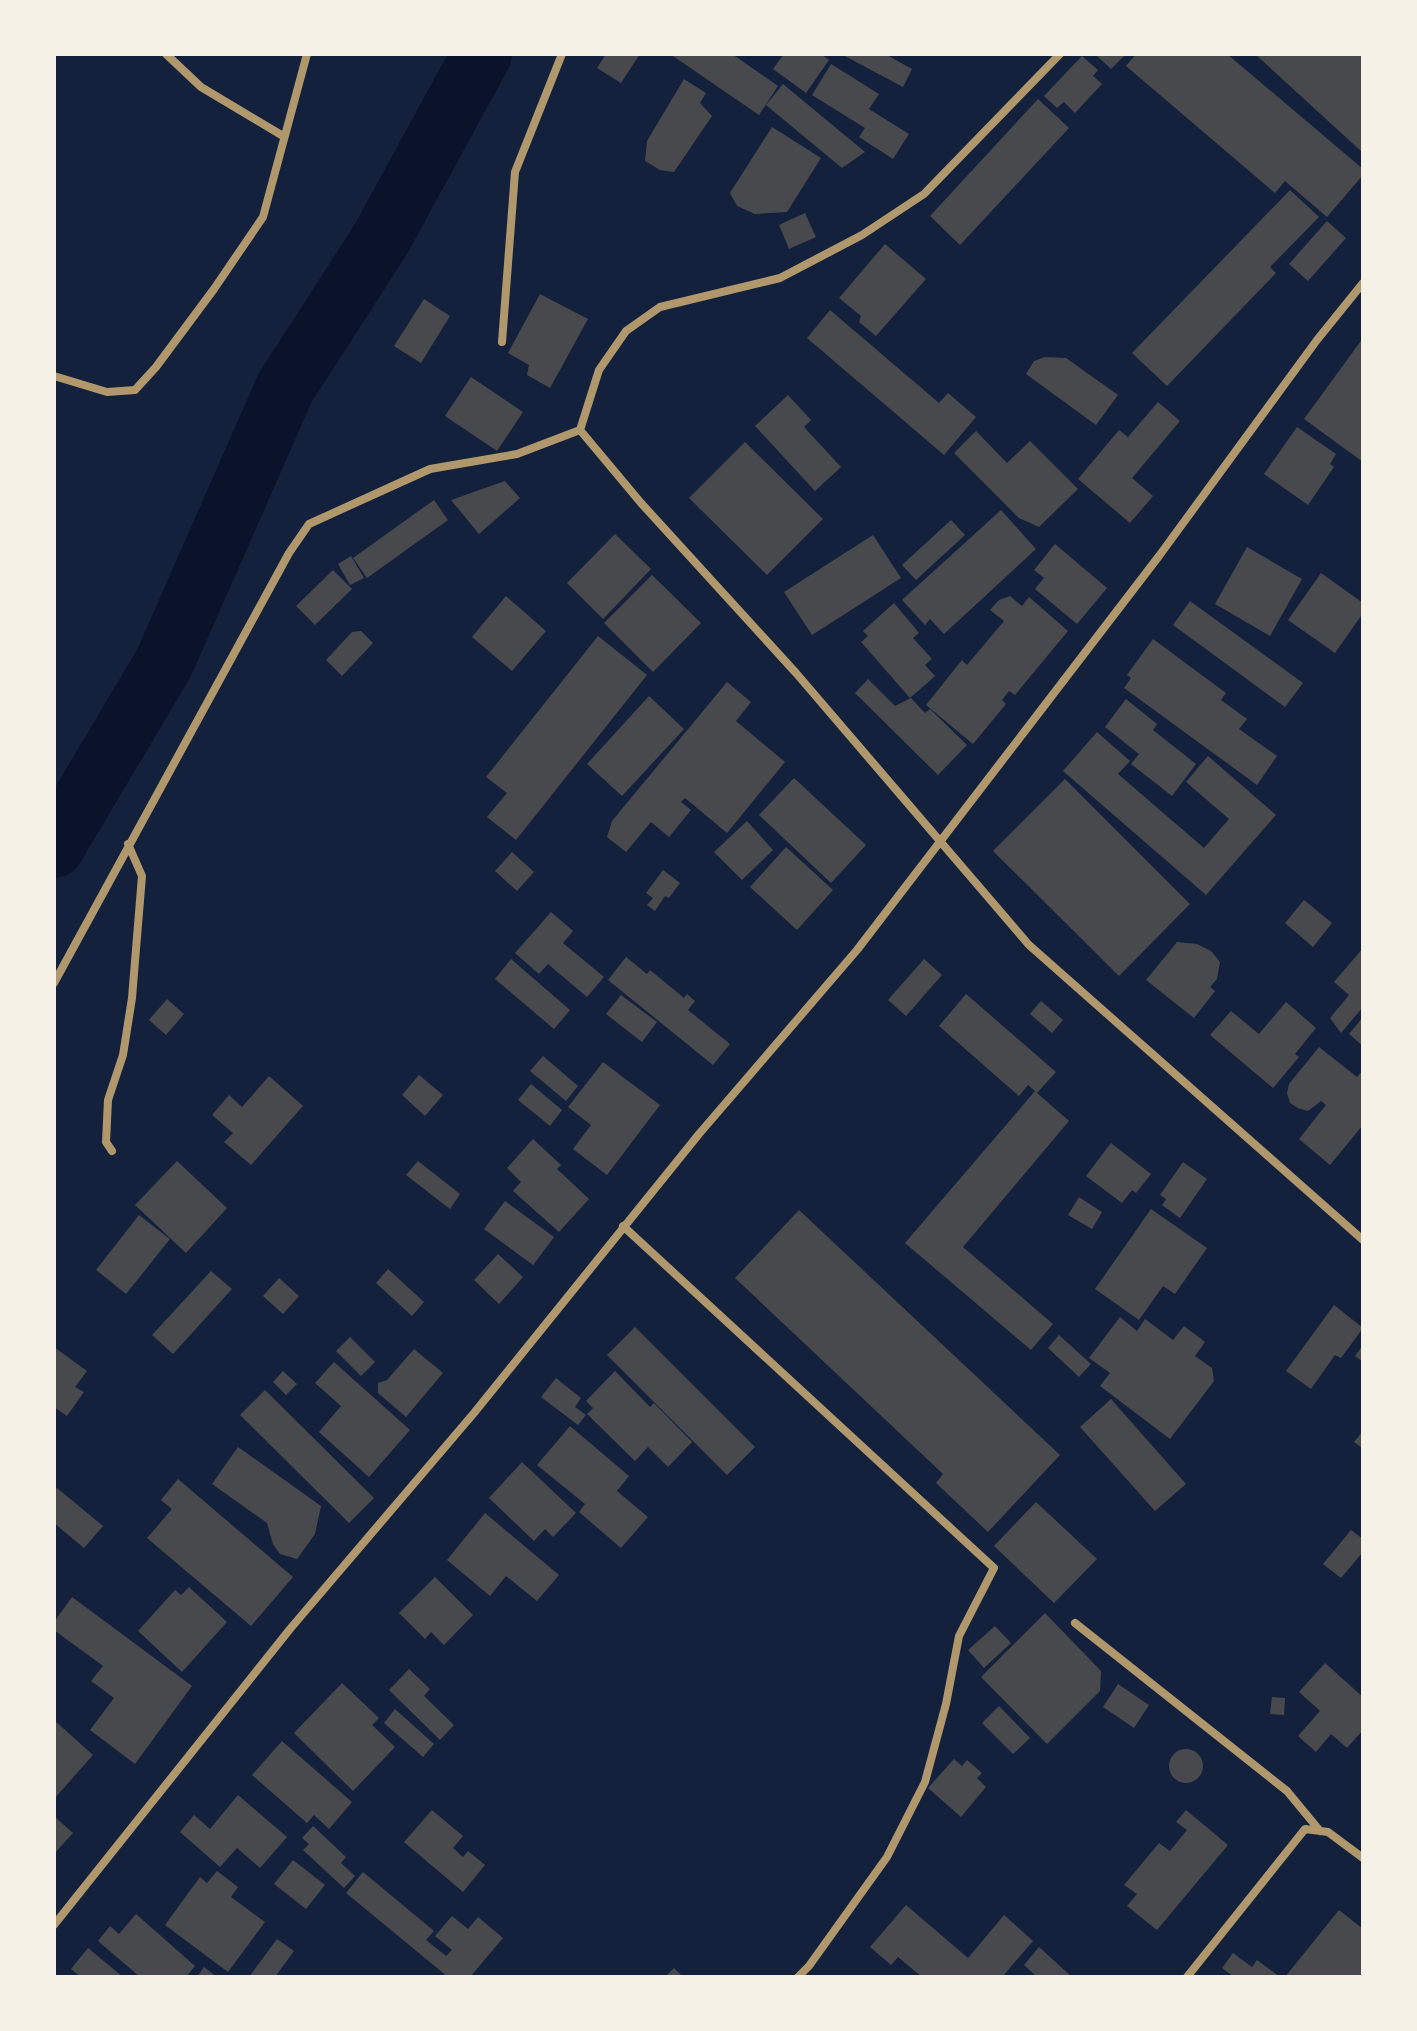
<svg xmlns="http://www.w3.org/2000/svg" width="1417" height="2031" viewBox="0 0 1417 2031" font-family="'Roboto Condensed',sans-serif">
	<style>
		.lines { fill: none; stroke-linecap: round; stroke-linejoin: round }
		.river { stroke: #0b132b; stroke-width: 60 }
		.building { fill: #48494c }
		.minor { stroke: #b1986c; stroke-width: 8 }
	</style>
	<rect width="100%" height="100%" fill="#14213d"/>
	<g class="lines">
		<path class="river" d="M54,848L164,663L285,388L381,239L482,54"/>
	</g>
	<path class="building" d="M606,54H640L621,83L597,68Z
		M670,54H732L778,86L759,115Z
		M784,54H821L829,60L806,93L773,69Z
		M841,54H885L912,69L903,87Z
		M1095,54H1126L1111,69Z
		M1136,54H1227L1363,169V175L1327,217L1285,181L1275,193L1126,66Z
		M1255,54H1363V153Z
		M1082,56L1098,70L1093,76L1102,84L1075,113L1064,102L1057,108L1044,96Z
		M831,64L879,94L869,109L909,134L893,159L859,137L865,128L812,95Z
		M684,79L706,93L700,103L712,116L674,172L660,170L645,161L647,141Z
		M783,84L865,152L842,168L766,105Z
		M1038,99L1069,128L960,245L930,216Z
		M772,127L821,158L787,212L755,214L737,206L730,193Z
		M1290,190L1319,217L1270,267L1276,273L1167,386L1132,353Z
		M805,213L816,237L789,249L779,225Z
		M1327,221L1346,238L1308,281L1289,264Z
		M885,244L926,279L876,336L859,322L861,316L839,298Z
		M540,294L588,319L550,388L527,375L529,365L508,353Z
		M424,299L450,316L421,363L394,346Z
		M830,310L939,403L948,393L976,417L944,455L807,338Z
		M1363,338V462L1304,419Z
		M1045,357L1066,358L1118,395L1096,425L1026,374L1034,361Z
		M471,377L523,412L497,451L445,416Z
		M788,395L811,420L804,427L841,467L815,491L755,426Z
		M1158,402L1180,421L1132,478L1153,496L1130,523L1078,479L1119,430L1128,437Z
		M1297,427L1336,454L1330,464L1334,467L1308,505L1264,474Z
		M976,431L1007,463L1030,441L1078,489L1039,527L1019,518L954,453Z
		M745,442L823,519L767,575L689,498Z
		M505,481L520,498L479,534L451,500Z
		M434,500L448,520L367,578L353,558Z
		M1001,510L1036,549L944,634L930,619L925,625L902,600Z
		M951,520L965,535L916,580L902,565Z
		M615,534L651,569L603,619L567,583Z
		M873,535L901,578L812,635L784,592Z
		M1055,544L1107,588L1077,624L1035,589L1044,578L1034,570Z
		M1247,547L1302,579L1270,636L1215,604Z
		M351,556L364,578L350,585L338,564Z
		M333,570L352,589L315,625L296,606Z
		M1321,573L1363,603V613L1335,653L1288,620Z
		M652,575L701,623L653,672L604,623Z
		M506,596L546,631L512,671L472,637Z
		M1010,596L1022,606L1029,597L1068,631L1015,695L1009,691L1002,700L1006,704L973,744L926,705L962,660L967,665L1004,621L990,610L999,600Z
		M1190,601L1303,683L1285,707L1173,625Z
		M894,603L919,633L913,638L932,659L925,665L935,676L910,698L861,642L868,636L863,631Z
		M361,631L373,643L342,676L326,660L352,632Z
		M598,636L647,675L516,840L487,817L507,793L486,777Z
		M1153,639L1226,693L1221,700L1247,719L1239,729L1277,756L1257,785L1124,688L1131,678L1127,675Z
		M868,679L895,706L911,698L925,713L930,709L967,745L938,775L855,693Z
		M727,682L751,702L736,721L785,762L727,833L685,798L681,802L691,810L669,837L651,822L626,852L607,837L612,821Z
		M649,696L684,729L622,796L587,764Z
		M1126,699L1157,724L1153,730L1196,764L1172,796L1131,764L1139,754L1105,727Z
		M1097,732L1130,761L1118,774L1204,848L1229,819L1186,782L1208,756L1276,815L1206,895L1063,771Z
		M794,778L866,845L831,883L759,815Z
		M1065,779L1190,904L1119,976L993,851Z
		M747,821L773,850L742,880L714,852Z
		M786,847L833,890L797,930L750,887Z
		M512,852L534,872L517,891L495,871Z
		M663,870L680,883L669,898L665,896L655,911L647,905L653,898L646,893Z
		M1304,900L1332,923L1313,947L1285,923Z
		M551,912L573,931L563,943L604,977L587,997L548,964L539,974L515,953Z
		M1177,942L1197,944L1211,951L1220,962L1217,979L1210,987L1215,991L1194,1018L1146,980Z
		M1363,948V1007L1341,1033L1330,1018L1349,995L1334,982Z
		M626,957L647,974L650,970L684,998L687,994L695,1001L688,1010L730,1044L713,1065L608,980Z
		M511,959L570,1010L554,1029L495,979Z
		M924,959L942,975L906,1016L888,1000Z
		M966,994L1056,1072L1037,1093L1069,1121L963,1247L1053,1324L1031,1350L905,1243L1035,1091L1028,1085L1019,1096L939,1026Z
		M621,995L657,1022L642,1042L606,1014Z
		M167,999L184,1014L166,1035L149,1020Z
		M1041,1001L1063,1020L1052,1033L1030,1014Z
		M1286,1002L1316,1028L1295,1054L1299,1057L1273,1088L1210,1035L1231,1011L1259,1034Z
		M1363,1017V1046L1349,1034Z
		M1319,1047L1357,1077L1363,1070V1125L1330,1165L1299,1139L1326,1105L1321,1101L1308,1111L1298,1108L1290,1103L1287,1093L1289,1084Z
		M543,1056L578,1086L566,1101L530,1071Z
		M603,1062L660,1105L607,1175L573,1149L591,1125L568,1107Z
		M419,1075L443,1095L425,1116L402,1095Z
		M269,1076L303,1106L251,1165L224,1142L233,1133L212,1115L229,1095L242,1107Z
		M531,1084L562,1110L550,1126L518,1100Z
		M533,1139L561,1165L557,1169L589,1199L559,1232L513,1191L521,1182L507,1168Z
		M1111,1143L1151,1174L1136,1193L1132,1190L1122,1203L1086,1176Z
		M177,1161L227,1208L186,1253L135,1205Z
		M418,1161L460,1194L450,1209L406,1175Z
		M1183,1162L1207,1179L1180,1218L1162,1205L1166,1199L1160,1195Z
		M1079,1197L1102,1212L1092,1229L1068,1215Z
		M505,1201L554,1237L533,1265L484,1229Z
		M1151,1209L1207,1248L1175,1294L1163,1286L1139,1320L1095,1289Z
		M799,1210L1060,1455L988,1532L936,1483L943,1474L735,1278Z
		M139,1215L170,1239L126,1294L96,1270Z
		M498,1254L523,1277L499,1304L474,1280Z
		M388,1269L424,1302L412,1316L376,1283Z
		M211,1271L232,1289L173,1354L152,1335Z
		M279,1278L299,1296L283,1314L263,1296Z
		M1334,1305L1363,1328L1341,1358L1335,1355L1311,1389L1286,1371Z
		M1120,1317L1137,1331L1145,1319L1173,1340L1184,1326L1205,1342L1195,1356L1212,1368L1214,1381L1170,1439L1100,1386L1110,1373L1089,1358Z
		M635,1327L755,1447L727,1475L607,1355Z
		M1059,1335L1091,1364L1079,1377L1048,1348Z
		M350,1337L375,1362L361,1376L336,1351Z
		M1363,1345V1362L1355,1356Z
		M54,1347L87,1371L75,1387L84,1392L67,1416L54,1407Z
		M414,1349L443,1373L406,1417L378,1393V1383L387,1380Z
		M334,1362L410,1430L369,1477L319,1432L341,1406L315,1383Z
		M283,1371L297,1384L286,1395L273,1382Z
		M615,1371L650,1407L654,1403L692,1442L668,1467L648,1447L635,1461L587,1414L593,1408L586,1401Z
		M556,1378L581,1398L575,1407L586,1415L578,1425L541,1397Z
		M265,1390L374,1498L349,1523L240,1415Z
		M1111,1399L1186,1484L1155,1511L1080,1427Z
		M570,1426L629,1476L617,1491L648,1517L621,1548L579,1512L585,1504L537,1465Z
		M1363,1431V1449L1354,1442Z
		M238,1447L321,1506L315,1534L297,1559L280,1554L273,1544L267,1523L212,1484Z
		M522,1462L576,1513L553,1537L545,1529L534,1541L489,1498Z
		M178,1479L293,1577L251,1626L147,1538L172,1509L161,1500Z
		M57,1488L103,1526L84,1548L54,1523V1492Z
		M1036,1502L1097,1559L1054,1603L994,1546Z
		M485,1513L559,1575L537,1601L506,1576L490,1596L447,1560Z
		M1351,1530L1363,1539V1552L1341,1578L1323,1564Z
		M435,1577L473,1615L444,1645L431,1632L425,1639L399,1613Z
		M189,1587L227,1622L182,1672L138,1631L175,1590L181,1595Z
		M72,1597L192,1686L135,1764L90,1730L114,1698L91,1681L103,1666L54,1630V1622Z
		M1045,1613L1101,1671L1100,1691L1047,1744L981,1677Z
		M995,1626L1011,1643L984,1668L968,1650Z
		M1325,1663L1363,1697V1730L1347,1748L1331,1734L1316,1752L1298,1736L1320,1711L1299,1692Z
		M409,1669L430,1689L424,1696L454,1725L440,1740L389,1690Z
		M342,1683L379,1718L372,1725L395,1747L353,1791L294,1733Z
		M1118,1684L1149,1705L1134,1728L1103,1707Z
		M1272,1697L1285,1698L1284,1715L1270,1714Z
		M999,1706L1030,1738L1013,1754L982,1723Z
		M395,1709L434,1744L423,1757L384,1723Z
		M54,1720L93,1755L54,1799Z
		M282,1741L352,1802L329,1829L314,1815L307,1823L252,1775Z
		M1169 1766a17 17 0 1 1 34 0a17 17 0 1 1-34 0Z
		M954,1759L962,1766L967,1760L982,1773L977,1778L986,1787L961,1817L928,1788Z
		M238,1795L287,1837L260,1868L237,1848L220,1867L180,1832L194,1815L210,1829Z
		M432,1810L463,1836L453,1848L463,1857L468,1851L485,1865L463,1892L404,1842Z
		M1186,1810L1228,1845L1157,1930L1127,1906L1137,1894L1124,1885L1159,1843L1170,1851L1187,1830L1176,1822Z
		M54,1816L73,1833L54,1854Z
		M313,1826L346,1857L341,1863L355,1876L344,1888L303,1850L309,1844L302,1838Z
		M293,1860L325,1885L306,1909L274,1884Z
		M217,1871L238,1887L231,1897L265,1922L228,1972L165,1925L200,1877L207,1883Z
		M363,1872L434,1931L426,1940L446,1956L452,1950L435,1936L452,1916L468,1929L478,1917L503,1938L470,1977H448L346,1893Z
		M906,1905L968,1958L1004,1915L1033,1941L1002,1977H922L898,1957L891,1965L870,1947Z
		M1339,1910L1363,1929V1977H1285Z
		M136,1914L195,1966L186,1977H140L98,1941L110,1926L119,1934Z
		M277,1939L294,1951L275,1977H249Z
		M1039,1947L1072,1977H1037L1024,1965Z
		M88,1948L123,1977H81L71,1969Z
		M1233,1953L1252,1967L1257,1960L1280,1977H1234L1222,1968Z
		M204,1967L217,1977H197Z
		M674,1968L683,1977H665Z"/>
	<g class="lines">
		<path class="minor" d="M166,54L201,87L283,136
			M502,342L515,172L562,54
			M54,376L107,392L135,390L156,367L214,289L263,217L307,54
			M580,430L599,370L626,331L660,307L780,278L862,235L924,194L1060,54
			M54,983L289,553L309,524L430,469L517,454L580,430L641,503L796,673L1029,945L1363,1240
			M112,1151L106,1142L108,1100L123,1055L132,998L142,876L128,844
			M623,1226L994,1568L959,1636L946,1704L925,1782L887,1857L809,1966L798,1977
			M1075,1623L1287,1791L1320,1831
			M54,1925L290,1629L474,1413L699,1134L857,950L1159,556L1317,340L1363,283
			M1187,1977L1305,1829L1328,1832L1363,1858"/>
	</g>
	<rect width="1417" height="2031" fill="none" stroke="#f6f1e7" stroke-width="112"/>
</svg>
